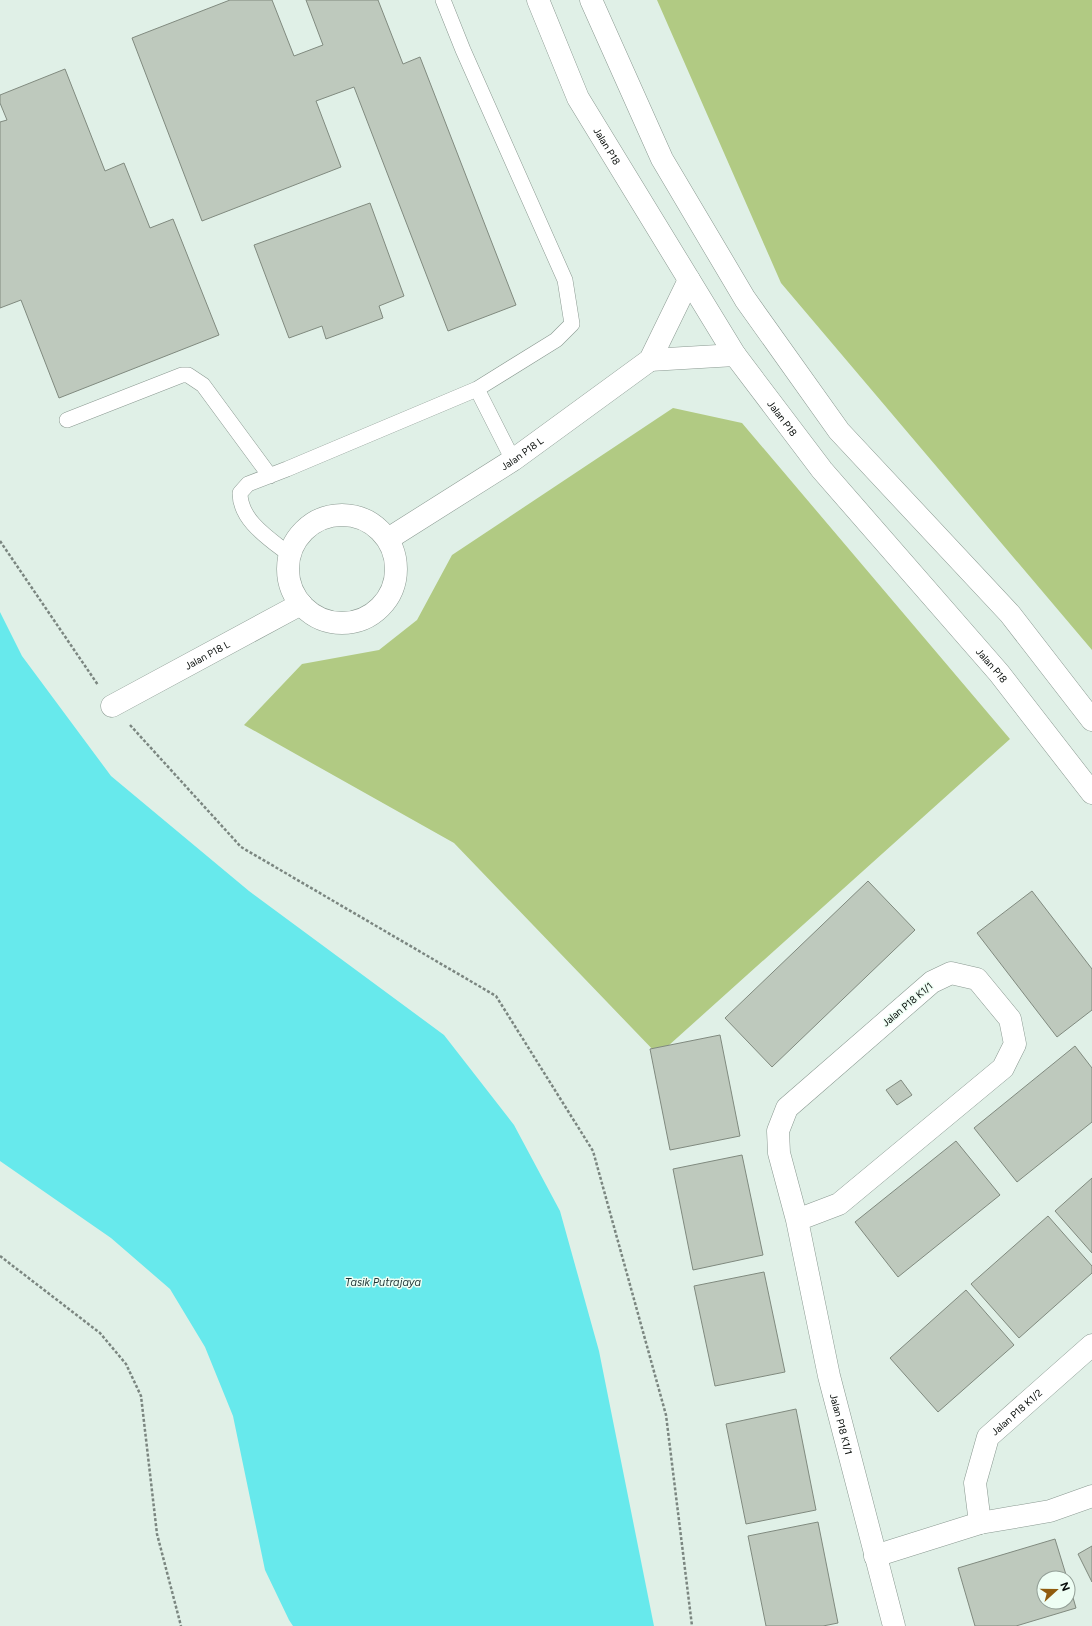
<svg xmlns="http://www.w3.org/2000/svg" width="1092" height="1626" viewBox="0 0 1092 1626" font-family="Figtree,sans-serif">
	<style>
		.green { fill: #b1ca83 }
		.water { fill: #67e9ec }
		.building { fill: #bec9bd; stroke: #808a7f }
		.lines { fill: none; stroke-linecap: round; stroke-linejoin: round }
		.service-casing { stroke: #8a9991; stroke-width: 16 }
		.minor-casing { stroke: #8a9991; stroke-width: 23 }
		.tertiary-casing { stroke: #8a9991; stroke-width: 23 }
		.path { stroke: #7b8680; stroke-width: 2.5; stroke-dasharray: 3 2; stroke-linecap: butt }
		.service { stroke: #fff; stroke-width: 15 }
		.minor { stroke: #fff; stroke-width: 22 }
		.tertiary { stroke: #fff; stroke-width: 22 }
		.labels { text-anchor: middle; stroke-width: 3; stroke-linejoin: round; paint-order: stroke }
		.street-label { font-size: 10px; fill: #080d0a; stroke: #eefef4 }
		.water-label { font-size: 11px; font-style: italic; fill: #1f3536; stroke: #eefef4 }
	</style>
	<rect width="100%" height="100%" fill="#e0f0e7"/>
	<path class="green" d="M657,0H1092V650L781,283Z
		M673,408L742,423L1010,739L658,1055L454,843L244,725L302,664L379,650L417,620L452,555Z"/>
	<path class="water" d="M0,612L22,656L111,776L249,891L444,1035L514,1125L560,1211L599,1351L654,1626H293L289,1620L265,1570L233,1416L205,1347L170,1289L111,1238L0,1161Z"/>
	<path class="building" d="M230,0H272L294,56L323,45L306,0H378L403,64L420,57L516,305L448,331L354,87L316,101L341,167L202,221L132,38Z
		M65,69L105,171L124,163L150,228L173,219L219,335L59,398L21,300L0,308V122L7,120L0,103V95Z
		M370,203L404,296L379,306L383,318L326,339L322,326L289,338L254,245Z
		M868,881L915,930L772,1067L725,1018Z
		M1032,891L1092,969V1010L1057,1037L977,933Z
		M720,1035L740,1136L670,1150L650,1049Z
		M1075,1046L1092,1068V1122L1017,1182L974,1128Z
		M901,1080L912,1095L897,1105L886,1090Z
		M956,1141L1000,1195L898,1277L855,1222Z
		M742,1155L763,1255L693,1270L673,1169Z
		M1092,1178V1253L1055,1211Z
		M1048,1216L1092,1266V1273L1019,1338L971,1284Z
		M764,1272L785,1372L715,1386L694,1286Z
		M966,1290L1014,1345L938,1412L890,1358Z
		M796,1409L816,1510L746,1524L726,1424Z
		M818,1522L838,1623L823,1626H766L748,1536Z
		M1055,1539L1067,1578H1044V1602H1068V1580L1076,1608L1016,1626H975L958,1568Z
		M1092,1546V1582L1078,1554Z"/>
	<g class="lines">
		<g class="service-casing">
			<path id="service" d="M477,389L513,460
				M67,420L182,375H188L203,385L270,476
				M290,555C270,539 240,521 240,493L248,484L287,469L477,389L556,340L572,324L565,280L463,50L443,0"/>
		</g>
		<g class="minor-casing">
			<g id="minor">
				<path d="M650,360L735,355"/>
				<circle cx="342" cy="569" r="54"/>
				<path id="s1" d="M388,539L513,460L650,360L689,280"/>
				<path id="s2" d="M112,706L301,604"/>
				<path id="s3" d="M797,1220L839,1204L1003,1068L1015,1044L1010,1019L977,979L951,973L932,982L787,1108L778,1131L779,1153L797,1220L829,1376L894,1626"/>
				<path id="s4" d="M980,1523L975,1483L988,1437L1092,1345"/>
				<path d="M875,1556L980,1523L1050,1511L1092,1496"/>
			</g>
		</g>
		<g class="tertiary-casing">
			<g id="tertiary">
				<path id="s5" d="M538,0L578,98L735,355L822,470L999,673L1092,793"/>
				<path d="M591,0L662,159L745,299L839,431L1010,614L1092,720"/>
			</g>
		</g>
		<path class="path" d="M0,541L98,685
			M130,725L241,847L496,996L593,1151L666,1415L692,1626
			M0,1256L100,1333L126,1364L141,1396L157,1534L181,1626"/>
		<use href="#service" class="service"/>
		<use href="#minor" class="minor"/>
		<use href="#tertiary" class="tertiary"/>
	</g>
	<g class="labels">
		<g class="street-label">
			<text dy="4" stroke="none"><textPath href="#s5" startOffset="162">Jalan P18</textPath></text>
			<text dy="4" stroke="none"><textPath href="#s5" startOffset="486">Jalan P18</textPath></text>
			<text dy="4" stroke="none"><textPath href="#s1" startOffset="159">Jalan P18 L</textPath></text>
			<text dy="4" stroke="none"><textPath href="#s2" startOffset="108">Jalan P18 L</textPath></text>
			<text dy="4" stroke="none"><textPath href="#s5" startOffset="810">Jalan P18</textPath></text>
			<text transform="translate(907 1004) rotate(-40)" y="4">Jalan P18 K1/1</text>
			<text dy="4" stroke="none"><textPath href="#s4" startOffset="126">Jalan P18 K1/2</textPath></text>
			<text dy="4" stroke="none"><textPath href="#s3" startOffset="927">Jalan P18 K1/1</textPath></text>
		</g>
		<g class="water-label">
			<text x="383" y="1286">Tasik Putrajaya</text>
		</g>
	</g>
	<g transform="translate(1056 1590) rotate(69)"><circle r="19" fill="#eefef4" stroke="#929e96"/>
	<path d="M0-3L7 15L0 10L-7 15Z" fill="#905c0e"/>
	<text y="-6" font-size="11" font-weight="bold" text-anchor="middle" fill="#080d0a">N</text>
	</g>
</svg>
